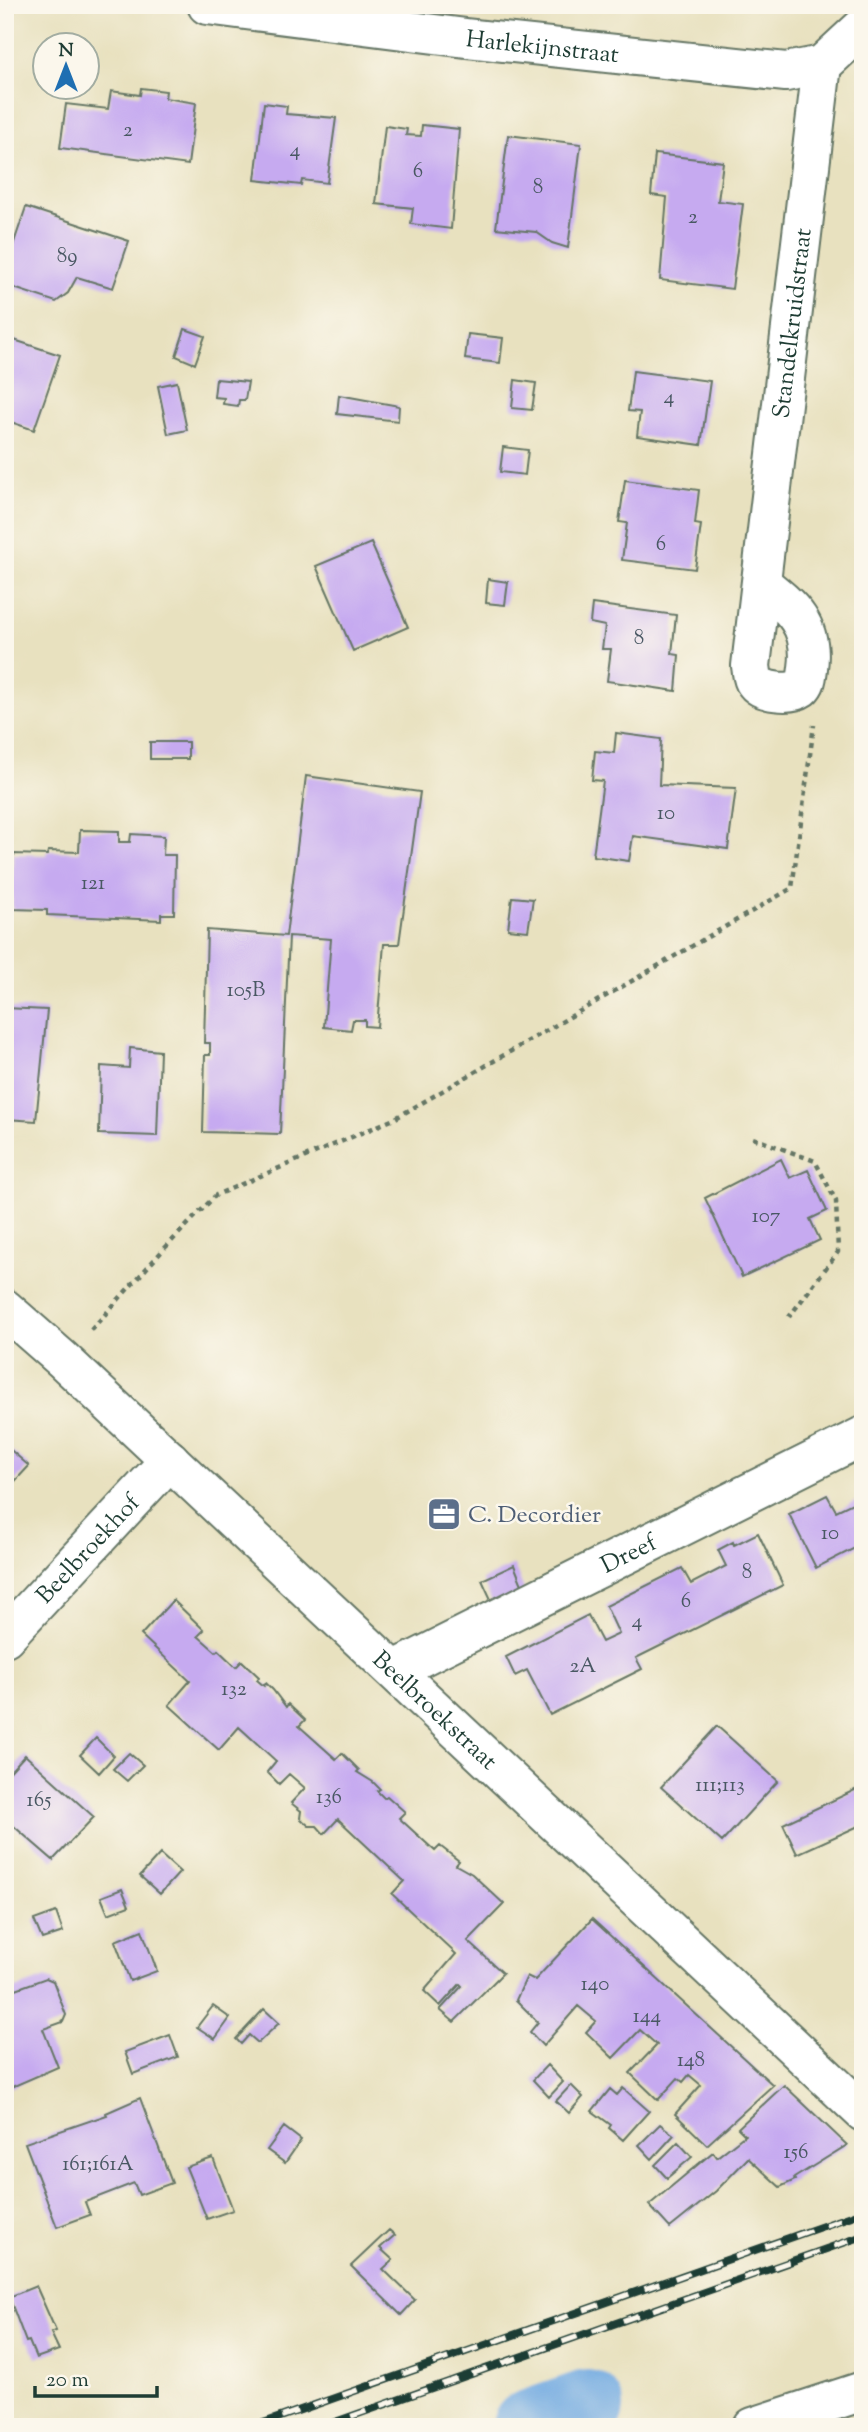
<svg xmlns="http://www.w3.org/2000/svg" width="868" height="2432" viewBox="0 0 868 2432" font-family="'Sorts Mill Goudy',serif">
	<style>
		.lines { fill: none; stroke-linecap: round; stroke-linejoin: round }
		.river { stroke: #72aae1; stroke-width: 74 }
		.building { fill: #c6aaf0 }
		.minor-casing { stroke: #657665; stroke-width: 42 }
		.path { stroke: #657665; stroke-width: 4.5; stroke-dasharray: 5 5; stroke-linecap: butt }
		.minor { stroke: #fff; stroke-width: 38 }
		.rail-casing { stroke: #1f3d34; stroke-width: 8 }
		.rail { stroke: #fbf7ec; stroke-width: 5; stroke-dasharray: 16; stroke-linecap: butt }
		.labels { text-anchor: middle; stroke-width: 5; stroke-linejoin: round; paint-order: stroke }
		.number-label { font-size: 21px; fill: #495863 }
		.street-label { font-size: 24px; fill: #1f3d34; stroke: #fbf7ec }
		.service-label { font-size: 24px; fill: #4e5e75; stroke: #fbf7ec; text-anchor: start }
	</style>
	<rect width="100%" height="100%" fill="#fbf7ec"/>
	<filter id="ink" filterUnits="userSpaceOnUse"><feTurbulence type="fractalNoise" baseFrequency=".0143" numOctaves="2"/><feDisplacementMap in="SourceGraphic" scale="14" xChannelSelector="R" yChannelSelector="G"/><feConvolveMatrix kernelMatrix="1 2 1 2 8 2 1 2 1" color-interpolation-filters="sRGB"/></filter>
	<filter id="wash" filterUnits="userSpaceOnUse"><feTurbulence type="fractalNoise" baseFrequency=".00686" numOctaves="4" result="noise"/><feDisplacementMap in="SourceGraphic" scale="28" xChannelSelector="R" yChannelSelector="G"/><feGaussianBlur stdDeviation="1.57" result="paint"/><feColorMatrix in="noise" values="0 0 0 0 0 0 0 0 0 0 0 0 0 0 0 0 0 1.4 0 .05"/><feComposite in="paint" operator="in"/></filter>
	<g filter="url(#wash)">
		<rect width="100%" height="100%" fill="#e8e1bf"/>
		<g class="lines">
			<path class="river" d="M529,2427L587,2407"/>
		</g>
		<g id="blocks">
			<path class="building" d="M141,88L166,91L165,98L196,103L188,165L60,148L66,104L108,109L111,91L140,95Z
				M264,103L287,106L286,114L336,118L327,183L302,180L301,185L255,180Z
				M422,125L459,129L451,229L411,224L413,208L376,204L385,126L407,129L406,135L421,136Z
				M508,135L581,144L568,248L552,243L536,232L496,228Z
				M655,154L723,162L718,201L743,204L732,289L660,280L667,197L651,195Z
				M26,207L129,241L113,288L77,277L68,293L56,302L5,285V269Z
				M185,329L205,336L195,364L176,356Z
				M468,334L503,338L500,363L465,359Z
				M5,337L60,355L34,430L5,420Z
				M633,371L710,381L701,445L637,436L640,412L628,411Z
				M216,379L248,382L245,400H239L238,406L223,404L224,398L214,397Z
				M515,380L536,383L532,410L512,408Z
				M177,382L187,430L168,434L158,386Z
				M339,395L399,406L398,421L337,414Z
				M503,447L528,450L525,475L500,472Z
				M625,480L699,490L695,524L701,525L695,569L622,560L627,523L619,522Z
				M371,543L408,627L353,651L316,566Z
				M488,579L508,582L505,605L486,603Z
				M592,604L676,615L672,654L679,655L676,691L607,681L611,649H602L605,626L590,623Z
				M616,733L661,739L659,785L736,788L728,849L633,836L629,861L593,856L603,781L592,780L595,751L614,753Z
				M150,742H188V759H150Z
				M306,776L420,792L399,944H384L377,1027L365,1026V1020H353L351,1030L324,1027L331,939L289,936L280,1134L203,1132L205,1055H210V1043H204L207,930L286,936Z
				M80,830L119,831V842H130L131,834L164,836L163,855H175L174,914H161V920L47,915V910L12,909L13,854L47,855L48,851L79,852Z
				M512,897L533,899L528,931L508,929Z
				M5,1008L47,1010L36,1121L6,1119Z
				M130,1048L160,1051L157,1136L99,1134L101,1066L129,1068Z
				M781,1159L790,1178L808,1170L827,1211L810,1219L820,1240L742,1277L705,1198Z
				M5,1445L29,1466L5,1492Z
				M827,1495L836,1511L863,1498V1544L816,1568L789,1514Z
				M758,1533L783,1585L636,1658L642,1669L550,1715L527,1670L515,1676L506,1657L588,1615L602,1642L619,1634L606,1606L682,1568L691,1584L726,1566L718,1550L733,1542L734,1545Z
				M514,1565L525,1592L494,1606L482,1580Z
				M173,1600L204,1630L198,1636L216,1652L218,1650L236,1667L242,1661L259,1677L257,1680L264,1686L266,1683L273,1690L286,1707L288,1704L305,1720L299,1726L336,1759L342,1753L359,1770L357,1772L373,1782L380,1789L377,1791L384,1798L387,1796L405,1812L399,1818L435,1851L440,1846L459,1861L456,1865L472,1874L504,1904L468,1941L503,1973L454,2022L440,2010L462,1986L460,1984L440,2006L424,1991L456,1954L392,1894L404,1881L338,1819L324,1834L317,1826H309L300,1818L301,1811L291,1803L305,1788L289,1774L279,1784L267,1772L276,1761L239,1727L219,1750L169,1705L190,1681L141,1635Z
				M717,1726L778,1781L722,1842L661,1787Z
				M96,1738L114,1756L99,1773L80,1755Z
				M129,1753L143,1765L127,1781L113,1769Z
				M25,1755L94,1817L53,1860L9,1822V1814L5,1811V1786L8,1783L5,1777Z
				M859,1788L863,1795V1824L797,1854L783,1824Z
				M160,1854L180,1872L160,1894L140,1876Z
				M122,1889L129,1906L108,1914L101,1897Z
				M56,1912L63,1932L42,1939L34,1920Z
				M592,1919L773,2085L707,2145L675,2114L701,2085L689,2075L683,2082L678,2078L658,2100L630,2073L657,2045L640,2030L613,2058L586,2032L596,2021L578,2006L543,2046L530,2032L538,2022L516,2000L527,1976L535,1980Z
				M142,1930L157,1971L130,1981L115,1941Z
				M46,1978L53,1981L66,2015L63,2022L43,2029L58,2067L5,2090V1993Z
				M213,2006L230,2018L215,2039L197,2027Z
				M264,2009L279,2023L258,2043L249,2035L241,2044L236,2039Z
				M170,2035L178,2057L133,2074L125,2052Z
				M547,2065L563,2082L549,2097L533,2080Z
				M571,2085L583,2097L569,2113L556,2101Z
				M784,2085L847,2145L794,2178L795,2180L780,2187L748,2158L716,2191L670,2228L649,2205L713,2152L717,2157L745,2135L738,2128Z
				M623,2088L649,2111L623,2140L609,2128L611,2125L592,2111L610,2089L617,2095Z
				M140,2098L172,2183L139,2195L134,2183L85,2202L90,2215L57,2227L25,2143L107,2115L106,2113Z
				M660,2124L674,2135L652,2159L639,2145Z
				M284,2127L301,2140L285,2163L267,2150Z
				M678,2142L692,2157L667,2178L655,2165Z
				M213,2158L233,2210L207,2219L186,2167Z
				M389,2230L395,2235L380,2248L393,2260L383,2269L415,2300L401,2315L351,2266Z
				M36,2286L56,2331L51,2333L59,2350L36,2358L29,2341L26,2342L9,2297Z"/>
		</g>
	</g>
	<g filter="url(#ink)">
		<use href="#blocks" fill-opacity="0" stroke="#657665" stroke-width="2"/>
		<g class="lines">
			<g class="minor-casing">
				<g id="minor">
					<path id="s1" d="M207,5L466,38L786,72L822,65L863,27"/>
					<path id="s2" d="M761,583C791,607 814,625 808,668C807,675 807,683 801,688C791,695 761,692 755,682C752,678 752,671 751,666L822,65"/>
					<path id="s3" d="M5,1309L62,1359L863,2112"/>
					<path id="s4" d="M5,1637L170,1460"/>
					<path id="s5" d="M395,1670L863,1436"/>
					<path d="M753,2427L863,2391"/>
				</g>
			</g>
			<path class="path" d="M753,1138L815,1161L836,1201L838,1252L789,1317
				M91,1330L163,1250L216,1195L394,1119L792,888L814,725"/>
			<use href="#minor" class="minor"/>
			<g class="rail-casing">
				<path id="rail" d="M252,2427L863,2212
					M321,2427L863,2236"/>
			</g>
			<use href="#rail" class="rail"/>
		</g>
	</g>
	<defs>
		<g id="office-square" transform="scale(1.75)"><rect x="-9" y="-9" width="18" height="18" rx="4" fill="#5c6f8a" stroke="#fbf7ec"/><path d="M-6-3h4V-5.5h4V-3h4V5H-6ZM-1-4.5V-3h2v-1.5ZM-6 0V1H6V0Z" fill="#fff"/></g>
	</defs>
	<g fill-rule="evenodd">
		<use href="#office-square" x="444" y="1514"/>
	</g>
	<g class="labels">
		<g class="number-label">
			<text x="128" y="136">2</text>
			<text x="295" y="156">4</text>
			<text x="418" y="177">6</text>
			<text x="538" y="193">8</text>
			<text x="693" y="223">2</text>
			<text x="67" y="262">89</text>
			<text x="669" y="403">4</text>
			<text x="661" y="550">6</text>
			<text x="639" y="644">8</text>
			<text x="666" y="819">10</text>
			<text x="93" y="889">121</text>
			<text x="246" y="996">105B</text>
			<text x="766" y="1222">107</text>
			<text x="830" y="1539">10</text>
			<text x="747" y="1578">8</text>
			<text x="686" y="1607">6</text>
			<text x="637" y="1627">4</text>
			<text x="583" y="1672">2A</text>
			<text x="234" y="1695">132</text>
			<text x="720" y="1791">111;113</text>
			<text x="329" y="1803">136</text>
			<text x="39" y="1806">165</text>
			<text x="595" y="1990">140</text>
			<text x="647" y="2022">144</text>
			<text x="691" y="2066">148</text>
			<text x="796" y="2158">156</text>
			<text x="98" y="2170">161;161A</text>
		</g>
		<g class="street-label">
			<text dy="8" stroke="none"><textPath href="#s1" startOffset="338">Harlekijnstraat</textPath></text>
			<text dy="8" stroke="none"><textPath href="#s2" startOffset="536">Standelkruidstraat</textPath></text>
			<text dy="8" stroke="none"><textPath href="#s4" startOffset="121">Beelbroekhof</textPath></text>
			<text dy="8" stroke="none"><textPath href="#s5" startOffset="261">Dreef</textPath></text>
			<text dy="8" stroke="none"><textPath href="#s3" startOffset="588">Beelbroekstraat</textPath></text>
		</g>
		<g class="service-label">
			<text x="468" y="1522">C. Decordier</text>
		</g>
	</g>
	<rect width="868" height="2432" fill="none" stroke="#fbf7ec" stroke-width="28"/>
	<g transform="translate(66 66)"><circle r="33" fill="#fbf7ec" stroke="#a3ada2" stroke-width="2"/>
	<path d="M0-5L12 26L0 18L-12 26Z" fill="#1f6fb2"/>
	<text y="-10" font-size="19" font-weight="bold" text-anchor="middle" fill="#1f3d34">N</text>
	</g>
	<path d="M35 2386v10h122v-10" fill="none" stroke="#1f3d34" stroke-width="3.5"/>
	<text x="46" y="2386" font-size="21" fill="#1f3d34" stroke="#fbf7ec" stroke-width="5" paint-order="stroke">20 m</text>
</svg>
